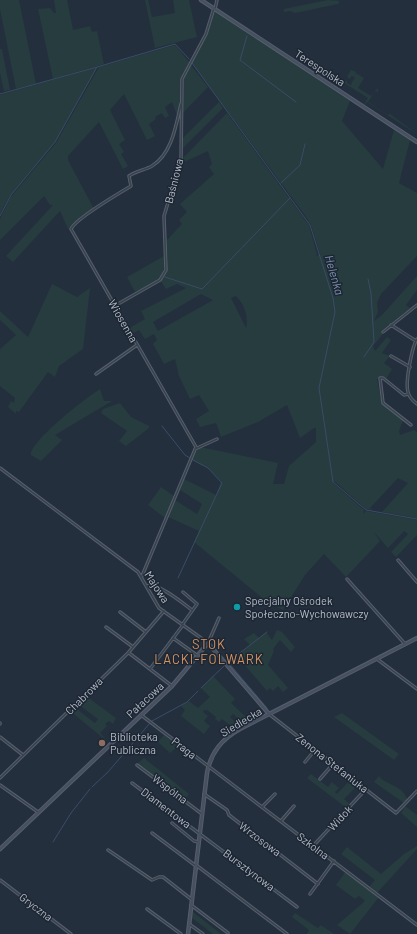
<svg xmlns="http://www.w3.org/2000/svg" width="417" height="934" viewBox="0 0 417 934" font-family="Barlow,sans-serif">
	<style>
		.green { fill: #263c3f; fill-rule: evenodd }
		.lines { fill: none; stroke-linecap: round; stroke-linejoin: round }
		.stream { stroke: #394c67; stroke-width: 1 }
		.street-casing { stroke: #565f6c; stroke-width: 3.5 }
		.secondary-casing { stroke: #565f6c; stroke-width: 4.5 }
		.street { stroke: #38414e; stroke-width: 1.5 }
		.secondary { stroke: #465061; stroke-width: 2.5 }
		.culture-dot { fill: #0f9aa8; stroke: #1d2633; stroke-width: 1.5 }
		.education-dot { fill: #8d6e63; stroke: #1d2633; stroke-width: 1.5 }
		.labels { text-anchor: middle; stroke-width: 3; stroke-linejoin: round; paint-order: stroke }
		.street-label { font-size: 11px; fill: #b4bcc9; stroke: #1d2633 }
		.poi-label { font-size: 11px; fill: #b4bcc9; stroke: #1d2633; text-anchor: start }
		.water-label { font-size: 12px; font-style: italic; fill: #7c92b1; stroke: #1d2633 }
		.quarter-label { font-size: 13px; letter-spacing: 1px; fill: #d59563; stroke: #1d2633 }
	</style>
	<rect width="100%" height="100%" fill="#242f3e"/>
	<path class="green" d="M0,0H19L36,84L16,89L0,9Z
		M54,0H67L73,30L90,26L92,32L97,31L104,64L53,79L38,9L50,8L54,13H56Z
		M145,0H148L152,17L175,13L173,0H189L197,37L155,48Z
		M328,0L340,1L338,4L295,13L290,11L284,12V9Z
		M216,12L350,101L342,121L383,169L394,130L410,140L399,183L417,193V256L381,294L377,303L378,312L374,321L382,315L417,276V290L406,305L410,308L381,331L383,334L373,346L375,351L387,337L391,340L382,353L390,356L384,363L392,369L387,378L382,376L377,379L382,404L403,420L399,431L400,435L414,430L417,432V518L382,512L408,483L398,478L370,508L373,510L366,509L334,481L333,483L364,510L363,514L366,511L417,520V535L396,557L391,552L408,534L404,531L388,548L374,532L380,541L346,577L324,554L305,575L283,610L273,605L272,601L268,599L266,601L194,542L199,531L168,517L175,500L197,514L202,504L180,490L184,479L216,495L221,481L208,468L192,460L197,449L200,447L278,463L273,484H284L289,466L316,442V428H314L300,438L287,405L258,422L221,437L216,423L200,427L196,419L209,411L199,395L190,399L179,376L175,359L164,364L153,344L157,340L154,334L145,339L139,330L131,334L128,329L145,319L141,311L186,288L177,284L166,289L161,281C170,268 167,256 166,241L182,224L179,220L187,212L180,204L214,174L209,167L212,164L208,151L182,163V159L227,113L309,225L317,254L316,256L320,254L311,225L304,214L191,62L207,34L213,13ZM201,294L213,300L158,331L153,322ZM235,296C244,301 249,319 246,328L231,298Z
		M175,45L189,62L180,79V104L177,115L172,102L165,107L169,116L165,118L162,113L155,117L156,119L149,124L155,136L147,140L124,94L110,110L125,140L119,144L124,152L121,154L128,166L123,169L99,122L68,156V160L94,209L68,229L60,211L13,262L6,256L53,205H50L44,196L0,240V219L10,198L56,143L99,67Z
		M0,49H2L10,90L4,91L0,73Z
		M190,64L208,87L182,114L183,78Z
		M97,67L55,142L9,197L0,214V95Z
		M351,70L356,72L354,76L356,73L364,78L358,88L371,96L378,88V92L375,91L368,102L388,115L390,114L417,134L367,102L364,105L362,102L364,104L368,98L344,83L347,80V83L351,85L352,84L351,83L355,78L352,76L349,79L347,76Z
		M219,102L223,108L182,149V139Z
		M164,256C166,282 156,281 135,292L127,277Z
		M52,284L77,297L90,288L83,349L59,366L55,377L48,372L19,412L16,411V414L8,407L11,401L14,403L15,398L0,386V349L16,335L0,320V311L28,337Z
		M100,389L104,401H112L55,435L62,440L41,461L31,455C30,441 87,397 100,389Z
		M120,403L131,417L149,426V428L126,446L119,441L127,431L101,413L103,409Z
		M161,487L174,496L165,518L148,505Z
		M277,630L282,632L295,647L291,652L280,640L273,649L274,651L268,665L288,688L283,692L278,686L273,691L270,688L267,691L237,656L250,645L244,639L254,633L259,638L266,632L272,640Z
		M213,676L235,699L231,703L250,721L244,724L233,714L230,717L240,727L235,729L222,719L219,722L215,719L216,717L207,710H204L203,712L208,716L204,721L210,726L204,734L181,716L185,710L181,706L189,701L198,708L210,697L201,688Z
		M86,696L116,718L113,724L109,721L105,724L107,726L100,733L109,743L70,711L74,707L95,723L98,719L78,704Z
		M342,713L399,754L394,760L334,717Z
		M164,735L178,746L170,753L158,742Z
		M144,758L189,794L185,800L137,764Z
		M311,774L328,787L332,782L339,788L335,792L337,794L350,780L358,785L344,799L351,805L348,809L307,778Z
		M379,776C385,785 404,785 407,800L404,803L374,782Z
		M405,806L417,815V827L401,813Z
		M417,846V849L377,893L369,887L375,880L341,854L347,847L381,874L404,854Z
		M346,871L379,897L350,934L337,925L365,901L359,896L355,899L336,885Z
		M193,912L221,934H213L192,918Z
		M295,913L318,928L321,925L334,934H307L309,930L292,917Z"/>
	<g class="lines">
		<path class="stream" d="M247,36L240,60L296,102
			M192,63L310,225L333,298L335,312L319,388L333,482L366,510L417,519
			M0,94L97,67
			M281,183L300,165L305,144
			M0,216L11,195L55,142L97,67L175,44L189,59
			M165,277L202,289L290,198
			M364,357L374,342L371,293L368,279
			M162,426L185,455L190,458
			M178,578L222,483L208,468L193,460
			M201,688L225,665
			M267,708L228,662L267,632
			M152,721L187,702L198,691
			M92,787L108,772L150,723
			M53,842L71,813L90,789"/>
		<g class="street-casing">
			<path id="street" d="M215,9L217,0
				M116,308L118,304L160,280L166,270L164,216L181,160L182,79L206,34L214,8
				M391,325L416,341
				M383,332L417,305
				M417,339C412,347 405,382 408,392C409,397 413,401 417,404
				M391,356L410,367
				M96,374L137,345
				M408,394L404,395L383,378H380L383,403L411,425
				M195,449L217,439
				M0,468L138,572L159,608L208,643L219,618
				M398,560L417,582
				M142,576L196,447L71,229C76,218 118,194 131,186L129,176C136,171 145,170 152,166C172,154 176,125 181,104
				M347,579L405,644
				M147,586C156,581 184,604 192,610
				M120,612L146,632
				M182,625L197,604L183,592
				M106,627L133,647
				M173,638L198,656
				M129,653L172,686
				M377,659L417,689
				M150,669L183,625
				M269,714L396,813L417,791
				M141,715L417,925
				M0,724V723
				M0,737L23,755
				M305,762L315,750
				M137,765L202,814
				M0,778L128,653L164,611
				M320,779L333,764
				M132,783L297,907
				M0,785L38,812
				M204,794L227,810L229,815L318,884
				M262,807L275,794
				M281,821L294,806
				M172,823L194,841L199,842
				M152,833L196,866
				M313,846L366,789
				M108,850L152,880L159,877H163L191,899
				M196,865L287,934
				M0,880L71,934
				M310,894L334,861
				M191,905L228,933
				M147,909L181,934
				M189,924L203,934"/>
		</g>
		<g class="secondary-casing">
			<path id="secondary" d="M201,0L417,142
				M0,849L172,686L208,643L269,714
				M188,934L207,773C211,752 222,739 240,729L417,638"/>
		</g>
		<use href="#street" class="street"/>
		<use href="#secondary" class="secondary"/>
	</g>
	<circle class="culture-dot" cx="237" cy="607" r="4"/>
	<circle class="education-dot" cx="102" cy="743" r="4"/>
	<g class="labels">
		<g class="street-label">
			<text transform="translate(320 68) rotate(33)" y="4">Terespolska</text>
			<text transform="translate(174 181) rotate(-76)" y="4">Baśniowa</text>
			<text transform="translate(123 321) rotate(60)" y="4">Wiosenna</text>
			<text transform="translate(157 587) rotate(57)" y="4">Majowa</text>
			<text transform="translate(84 696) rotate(-45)" y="4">Chabrowa</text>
			<text transform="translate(145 700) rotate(-43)" y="4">Pałacowa</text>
			<text transform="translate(241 722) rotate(-31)" y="4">Siedlecka</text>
			<text transform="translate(184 748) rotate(38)" y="4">Praga</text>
			<text transform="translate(332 763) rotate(38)" y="4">Zenona Stefaniuka</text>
			<text transform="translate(170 789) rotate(37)" y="4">Wspólna</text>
			<text transform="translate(166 808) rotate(37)" y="4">Diamentowa</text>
			<text transform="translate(340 818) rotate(-47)" y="4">Widok</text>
			<text transform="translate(260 839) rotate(37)" y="4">Wrzosowa</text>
			<text transform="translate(313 846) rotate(37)" y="4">Szkolna</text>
			<text transform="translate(249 870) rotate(37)" y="4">Bursztynowa</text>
			<text transform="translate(36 907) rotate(37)" y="4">Gryczna</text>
		</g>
		<g class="poi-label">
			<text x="245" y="605">Specjalny Ośrodek<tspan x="245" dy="13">Społeczno-Wychowawczy</tspan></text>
			<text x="110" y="741">Biblioteka<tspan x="110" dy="13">Publiczna</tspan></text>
		</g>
		<g class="water-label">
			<text transform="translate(334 275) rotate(74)" y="4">Helenka</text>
		</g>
		<g class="quarter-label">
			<text x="209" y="649">STOK<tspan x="209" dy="15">LACKI-FOLWARK</tspan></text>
		</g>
	</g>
</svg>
